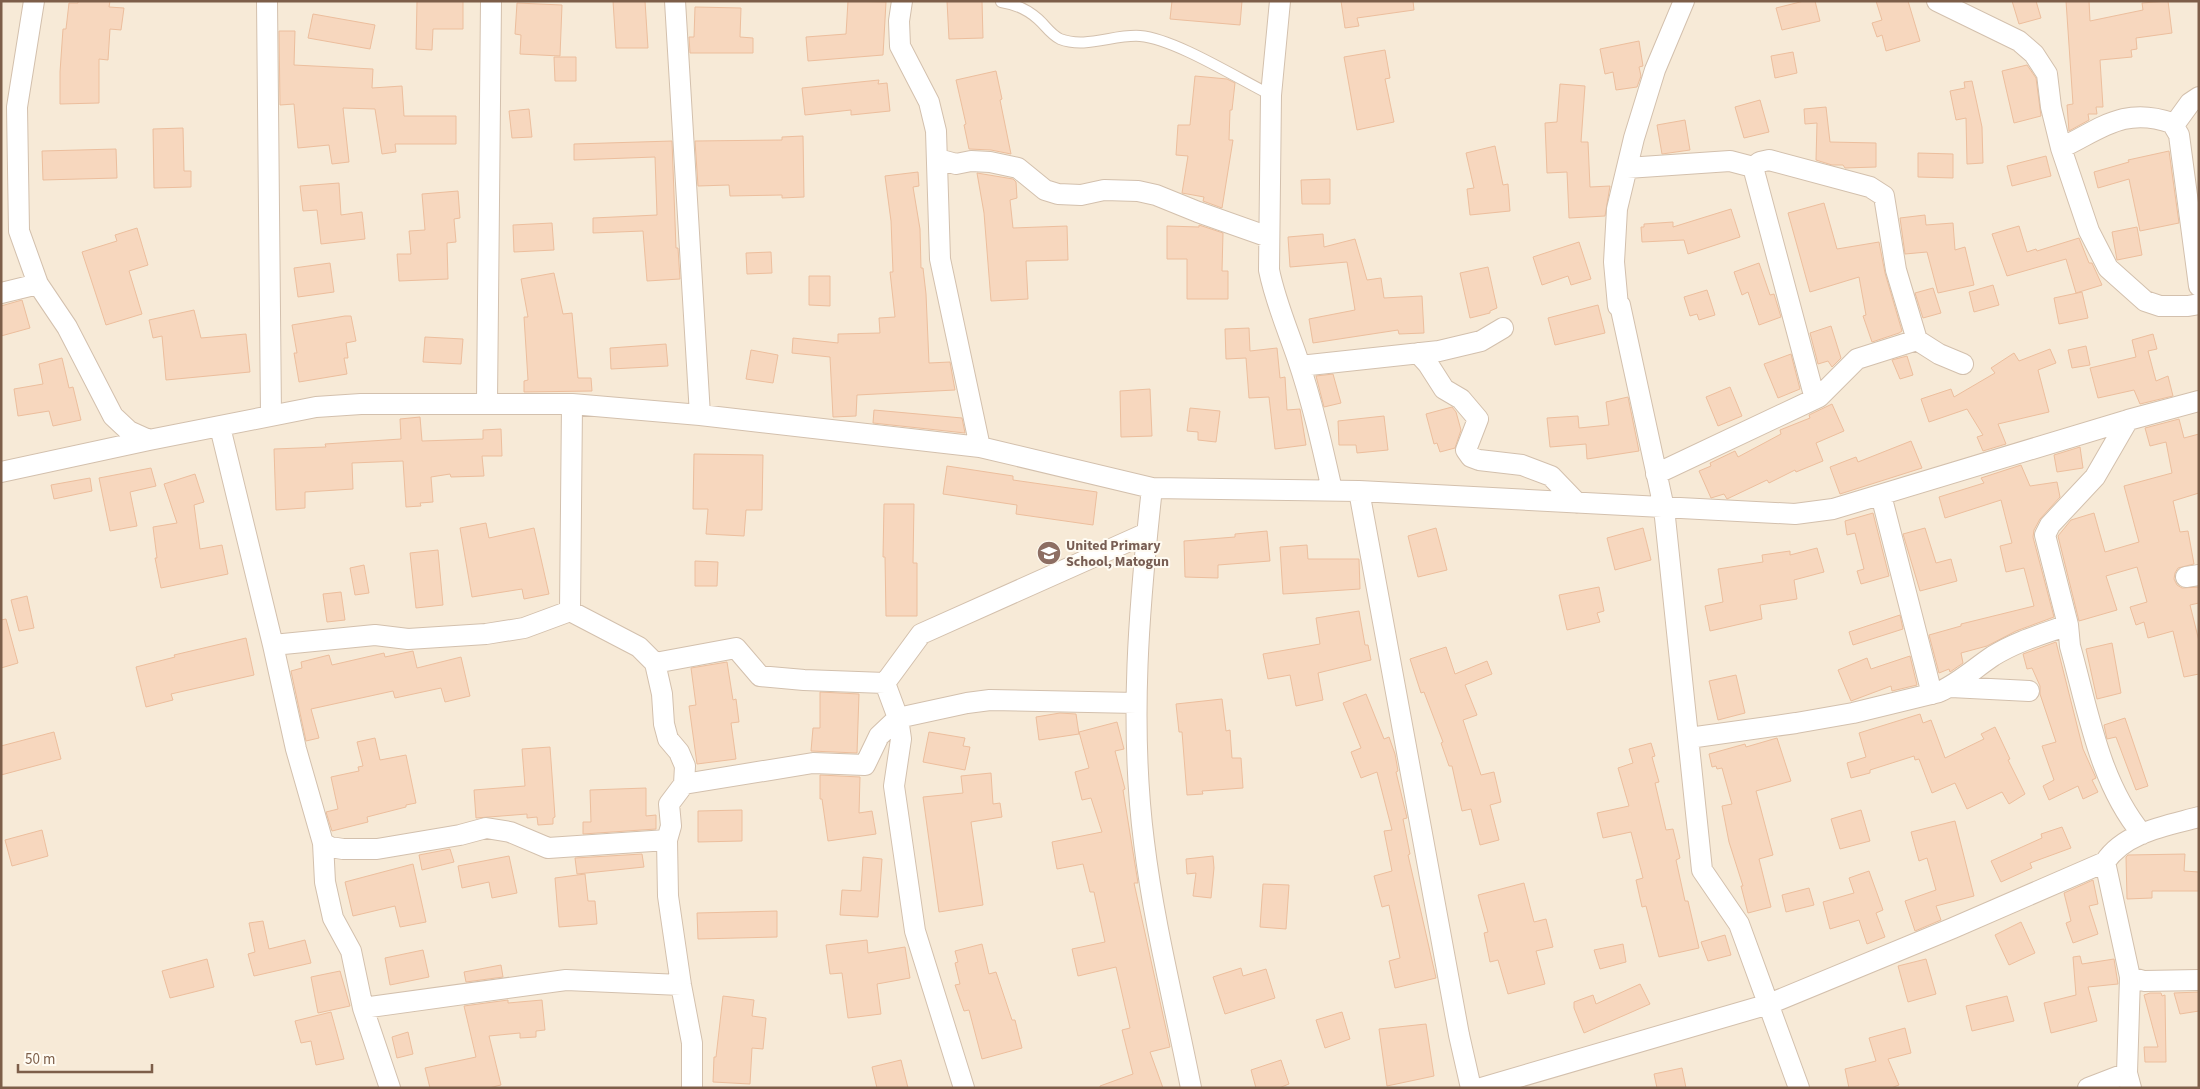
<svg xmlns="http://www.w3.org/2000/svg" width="2200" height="1089" viewBox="0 0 2200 1089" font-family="'Source Sans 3',sans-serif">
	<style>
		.residential { fill: #f7ead7 }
		.building { fill: #f7d7be; stroke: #ecbe9d }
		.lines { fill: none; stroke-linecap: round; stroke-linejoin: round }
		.service-casing { stroke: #d3c0ad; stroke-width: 12 }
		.minor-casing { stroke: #d3c0ad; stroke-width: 22 }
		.service { stroke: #fff; stroke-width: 10 }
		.minor { stroke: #fff; stroke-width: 20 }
		.labels { text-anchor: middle; stroke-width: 4; stroke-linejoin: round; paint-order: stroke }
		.education-label { font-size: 14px; font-weight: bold; fill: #785e54; stroke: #fffbf2; text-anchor: start }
	</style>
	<rect width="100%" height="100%" fill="#fef7ea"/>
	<path class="residential" d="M1,1H2199V1088H1Z"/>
	<path class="building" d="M78,1H110L109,7L124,8L121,30L110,29L108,60L99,59V103L60,104V72L63,29H66L69,3H78Z
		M417,1H463V29H433L432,50L416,49Z
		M613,1H645L648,48H616Z
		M848,1L886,2L883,55L808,61L806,37L846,34Z
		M947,1H982L983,38L949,39Z
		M1172,1H1242L1240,25L1170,19Z
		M1341,1H1413L1414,10L1357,18L1359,26L1345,28Z
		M1804,1H1815L1820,21L1782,30L1776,8Z
		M1876,1H1908L1920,41L1886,51L1882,35L1877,37L1872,23L1882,20Z
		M2012,1H2036L2041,18L2019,24Z
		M2066,1H2089L2090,21L2143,10L2142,3L2168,1L2172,33L2136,38L2137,49L2131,50L2132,57L2100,60L2103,107H2096L2097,114H2088L2089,120L2069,131L2067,105L2073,104Z
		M517,3L562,5L560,56L520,54L521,35L515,34Z
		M695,7L741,8L740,37L753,38V53H690L689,37H694Z
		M313,14L375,25L370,49L308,38Z
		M279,31H295L294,65L373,69L372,88L402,86L404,116H456V144H395L396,152L382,154L375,109L343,108L349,162L332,164L329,145L298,148L294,104L280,105Z
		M1639,41L1643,66L1639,67L1641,76L1637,87L1616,90L1613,72L1605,74L1600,49Z
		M1385,50L1390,78L1385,79L1394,122L1357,130L1344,57Z
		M1793,52L1797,73L1775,78L1771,56Z
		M554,57H576V81H555Z
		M2027,65L2036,78L2041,116L2014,123L2002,71Z
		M996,71L1002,99L1000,100L1011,154L991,150L969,149L964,125L966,124L956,80Z
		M1195,76L1227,79L1235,83L1232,110H1230L1229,140H1233L1222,208L1203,201L1204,197L1182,193L1188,156L1176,155L1178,125H1190Z
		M879,80L878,84L887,83L890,111L851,115V110L805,115L802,88Z
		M1972,81L1982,127L1983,163L1967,164L1966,118L1956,120L1950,91L1965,88L1964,82Z
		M1560,84L1585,86L1581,142H1588L1590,187L1610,186L1605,216L1569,218L1567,172L1547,173L1545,123L1557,122Z
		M1760,100L1769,132L1744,138L1735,107Z
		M1826,107L1830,142L1876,143V167L1845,168L1843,165H1832L1816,160L1817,123L1805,124L1804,109Z
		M529,109L532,137L512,138L509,111Z
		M1685,120L1690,150L1662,154L1657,125Z
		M183,128L184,171H191V187L154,188L153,129Z
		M803,136L804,197L782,198V195L730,196L729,185L698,186L695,141L782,140V137Z
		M672,141L676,248H678L680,279L647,281L643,231L593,233V218L657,215L655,157L574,160V144Z
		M1495,146L1503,185L1508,184L1510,211L1470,215L1467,189L1474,188L1466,153Z
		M116,149L117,178L43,180L42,151Z
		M2169,151L2179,223L2140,231L2129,179L2098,188L2094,172L2129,162L2128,160Z
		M1918,153L1953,154V178L1918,177Z
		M2046,156L2051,176L2012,186L2007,166Z
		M918,172L919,186L913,187L920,229L921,268H923L926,294L929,363L950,362L955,390L857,395L856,416L833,417L830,357L792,353L793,338L838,343V334L880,333L879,318L895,317L890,272H893L891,221L885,176Z
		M977,173L1013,179L1016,182L1017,198L1010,200L1013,228L1067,226L1068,260L1026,261L1028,299L991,301L984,213Z
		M1330,179V204H1302L1301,180Z
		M339,183L341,215L362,212L365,239L321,244L317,210L303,211L300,186Z
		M458,191L460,218L454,219L456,242L447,243L448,279L399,281L397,254H411L409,231L425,230L422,194Z
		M1824,203L1837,249L1879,242L1885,273L1902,331L1899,333L1872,342L1863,316L1866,315L1859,277L1810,292L1788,213Z
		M1731,209L1740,237L1688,254L1684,240L1642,242L1641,227H1644V224L1673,222V227Z
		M1925,215L1926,225L1953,223L1955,250L1965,247L1974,285L1938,293L1927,252L1905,254L1900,218Z
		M552,223L554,250L514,252L513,225Z
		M1199,225L1223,233L1222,271H1228V299H1187V259H1167V226L1199,227Z
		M2019,226L2027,252L2036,249L2037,251L2079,238L2089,263H2092L2102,285L2076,293L2066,259L2007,276L1992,234Z
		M2137,227L2142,255L2117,260L2112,232Z
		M137,228L148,265L129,271L142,314L106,325L82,252L117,241L115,235Z
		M1323,234L1324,247L1355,239L1367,280L1381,278L1384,298L1422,296L1424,333L1399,334L1398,330L1313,343L1309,319L1355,310L1347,262L1290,267L1288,237Z
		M1579,242L1591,279L1571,285L1568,276L1542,285L1533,257Z
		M771,252L772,273L747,274L746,253Z
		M330,263L334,292L298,297L294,268Z
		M1759,263L1770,295L1774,294L1781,317L1759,325L1748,292L1742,295L1734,272Z
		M1488,267L1497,308L1490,311V313L1470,318L1460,273Z
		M554,273L563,314L572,313L578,378H591L592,391L524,392V381L528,380L524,317H528L521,279Z
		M809,276H830V306L809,305Z
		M1993,285L1999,305L1974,312L1969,292Z
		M1933,288L1941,313L1923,318L1915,293Z
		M1707,290L1715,315L1699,320L1697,314L1690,316L1684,297Z
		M2082,292L2088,318L2059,324L2054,298Z
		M22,300L30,328L1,336V306Z
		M1598,305L1605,333L1555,345L1548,318Z
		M194,310L201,338L246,334L250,372L166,380L162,336L153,338L149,320Z
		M345,316H351L356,341L346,343L348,358H344L347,374L299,382L294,353H297L292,325Z
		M1831,326L1841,358L1832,367L1828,361L1818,364L1810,333Z
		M1249,328L1250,351L1277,348L1280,378L1285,377L1287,410L1300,409L1306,445L1275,449L1269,397L1249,398L1246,358L1226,359L1225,329Z
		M2153,334L2157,349L2148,351L2156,381L2168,376L2173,396L2140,404L2134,390L2098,398L2090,368L2136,357L2132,340Z
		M425,337L463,339L461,364L423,362Z
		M666,344L668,366L611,369L610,348Z
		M2086,346L2090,365L2072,368L2068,350Z
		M2050,349L2056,363L2038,370L2049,412L1998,424L2006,444L1983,451L1977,437L1983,435L1967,409L1929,422L1921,399L1951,389L1954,397L1995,373L1991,368L2014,353L2019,361Z
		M751,350L778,355L773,383L746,379Z
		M1791,354L1800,389L1778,398L1764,364Z
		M1907,356L1913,375L1900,379L1892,360Z
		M62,358L69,388L73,387L81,420L53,426L49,411L18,416L14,389L43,384L39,364Z
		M1333,374L1341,403L1324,407L1316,376Z
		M1730,387L1742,416L1718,426L1706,397Z
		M1150,389L1152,436L1121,437L1120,391Z
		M1628,397L1639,451L1587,459L1586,444L1550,447L1547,418L1578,416L1579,428L1609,425L1606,402Z
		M1832,404L1844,431L1816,443L1823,461L1796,472L1795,470L1769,483L1767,480L1727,499L1724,494L1711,498L1699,471L1711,466L1710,463L1735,451L1738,457L1781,434L1780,430L1810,418L1809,415Z
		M1452,407L1456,412L1461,430L1455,448L1440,452L1437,443L1434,444L1426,414Z
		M1190,408L1220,411L1216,442L1198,440V432L1187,431Z
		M874,410L962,418L965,433L873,423Z
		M1384,416L1388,450L1357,453L1356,445H1339L1338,421Z
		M420,417L422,441L483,439V430L501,429L502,456H482L484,476L451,477L450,474L431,477L433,502L420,503L421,506L406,507L403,461L352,463L353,489L305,492V508L276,510L274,449L326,447L325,444L401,439L400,419Z
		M2179,419L2184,438L2199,434V493L2173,501L2180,532L2188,531L2194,564L2178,568L2175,573L2174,579L2177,585L2182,588L2199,587V603L2190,605L2199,641V674L2184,677L2173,631L2148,638L2144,622L2136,625L2130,607L2147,602L2137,567L2106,576L2117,610L2079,621L2058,536L2071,520L2094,513L2105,552L2139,542L2124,486L2172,473L2166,442L2150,446L2145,428Z
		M1911,441L1922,468L1840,494L1830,467L1856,457L1858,462Z
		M2080,447L2083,468L2057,472L2054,455Z
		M694,454L763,455L762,510H746L744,536L706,534L708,509H693Z
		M2021,465L2030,486L2057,482L2060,497L2040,519L2034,530L2033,537L2054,617L2016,631L1987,646L1961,653L1963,663L1950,672L1949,669L1939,673L1929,635L1961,626V624L2034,606L2024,568L2006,572L2000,546L2012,543L2001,500L1945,518L1939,497L1984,483L1981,478Z
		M947,466L1013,476V480L1097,492L1093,525L1016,514L1017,505L943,494Z
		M151,468L156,486L130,492L137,526L110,531L99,478Z
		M195,474L204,502L194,505L200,549L222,545L228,574L161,588L155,558H157L153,527L177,523L164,484Z
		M90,478L92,491L54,499L51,485Z
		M884,504H914L913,563H917V616H886L885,557H883Z
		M1873,513L1889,576L1861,584L1857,571L1864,569L1855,533L1847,535L1845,521Z
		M486,523L489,538L534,528L549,594L524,599L522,589L472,597L460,528Z
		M1436,528L1447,570L1418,577L1408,536Z
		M1643,528L1651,560L1615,570L1607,538Z
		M1925,528L1936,563L1951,559L1957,581L1920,591L1903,534Z
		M1267,531L1270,561L1218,565V578L1185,577L1184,541L1235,537V534Z
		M1307,545L1308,559H1359L1360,589L1283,594L1280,547Z
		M1817,548L1824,572L1794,580L1797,599L1760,605L1762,619L1710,631L1705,606L1723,602L1718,569L1763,562L1762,555L1790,551V555Z
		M438,550L443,605L416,608L410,553Z
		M695,561L718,562L717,586H695Z
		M364,565L369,593L355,595L350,568Z
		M1599,587L1604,611L1597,613L1600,622L1567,630L1559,595Z
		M341,592L345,620L327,622L323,594Z
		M27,596L34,628L19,631L11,600Z
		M1359,611L1365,645H1368L1371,660L1318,673L1323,700L1296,706L1290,675L1268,679L1263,654L1320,644L1316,618Z
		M1900,615L1903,629L1853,645L1849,632Z
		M6,619L18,663L1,668V620Z
		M246,638L254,675L171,694L173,700L146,707L136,667L175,657L174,655Z
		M2056,642L2083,749L2096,778L2092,780L2098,792L2083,799L2078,786L2049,800L2043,786L2054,780L2042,746L2056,742L2040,694V686L2032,668L2027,669L2023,654Z
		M2112,643L2121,693L2097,699L2086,649Z
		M1446,647L1455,674L1487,661L1492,674L1465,685L1477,715L1463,720L1481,775L1494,772L1501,802L1490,805L1499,840L1480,845L1471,809L1462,811L1452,766H1449L1441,743L1443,742L1424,692L1421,693L1410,659Z
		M413,651L417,668L461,657L470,696L445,702L441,688L395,698L393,691L311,709L319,738L306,741L291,671L302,668L301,662L329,655L332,665L384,653L385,657Z
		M1910,656L1917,685L1892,691L1891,686L1851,701L1838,670L1867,658L1871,669Z
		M727,662L733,700L736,699L739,722L731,723L736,759L697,764L689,706L696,705L691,668Z
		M1736,675L1745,713L1718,720L1709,681Z
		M820,692L859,694L857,753L811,751L813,728H820Z
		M1366,694L1384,739L1389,737L1395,754L1398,771L1396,772L1407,818L1403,819L1410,854L1408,855L1436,978L1395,988L1389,961L1400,958L1389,905L1382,907L1374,876L1392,871L1384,831L1392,830L1377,772L1361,778L1351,752L1361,748L1343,703Z
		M1222,699L1226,731L1230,730L1232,758H1241L1243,788L1202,791L1203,794L1187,795L1182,732H1179L1176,704Z
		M1060,713L1076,714L1079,734L1039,740L1036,717Z
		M1920,714L1923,723L1931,720L1945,758L1984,739L1981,734L1995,727L2010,759L2008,760L2025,794L2009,804L2002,792L1967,809L1955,783L1932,793L1919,759L1915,760L1914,756L1870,770V773L1851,778L1847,763L1866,757L1859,733Z
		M2125,718L2148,786L2136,790L2116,737L2107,739L2104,725Z
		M1117,722L1124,749L1115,751L1125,789L1123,790L1138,883H1134L1170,1047L1150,1052L1163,1088H1100V1086L1133,1074L1122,1030L1130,1028L1116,967L1078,976L1072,949L1105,942L1094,892H1090L1083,864L1057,869L1052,842L1102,832L1091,798L1082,800L1075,772L1089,768L1079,732Z
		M54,732L61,759L1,775V746Z
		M929,732L965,738L963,746L970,747L965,770L923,762Z
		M375,738L380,760L406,755L416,803L406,805V807L367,817L368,822L332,831L326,812L338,809L331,777L359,771L358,767L363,766L357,742Z
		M1777,738L1791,781L1756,791L1773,855L1759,859L1771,907L1748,913L1741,886H1743L1729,842L1722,806L1732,804L1722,768L1717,769L1716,766L1712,767L1709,754L1745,744L1746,747Z
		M1651,743L1655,756L1652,757L1659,782L1655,783L1666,830L1673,829L1680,858L1676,860L1685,901H1688L1699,948L1659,957L1646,906L1642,907L1636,880L1643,878L1631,832L1603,838L1597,813L1629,806L1618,768L1633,763L1629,749Z
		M550,747L555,817L553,818V824L538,825L537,817L527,818V814L476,818L474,790L525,786L522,749Z
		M991,773L993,804L1000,803L1002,817L971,822L983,905L939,912L923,797L963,793L961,776Z
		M820,775L860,777L859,813L872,811L876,834L828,841L822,799H820Z
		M646,788V816L656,815V829L583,834V822H591L590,790Z
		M742,810V841L698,842V811Z
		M1861,810L1870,841L1840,849L1831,819Z
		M1955,821L1974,896L1936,906L1941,920L1915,931L1905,901L1936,890L1927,858L1919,861L1911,832Z
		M2062,827L2071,848L2030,863L2032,868L2001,882L1991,861L2042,838L2041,834Z
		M42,830L48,856L12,866L5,840Z
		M450,849L454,862L422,870L419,855Z
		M642,854L644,867L577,874L575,858Z
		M2185,854L2184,871L2199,872V891H2152V898L2127,899L2126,857L2128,855Z
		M509,856L517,893L492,898L489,882L462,888L458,866Z
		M1213,856L1214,868L1211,898L1193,896L1196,873L1187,874L1186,859Z
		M863,857L882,859L878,917L840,915L842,890L861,891Z
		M413,864L426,922L400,927L395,906L353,916L345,882Z
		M1869,871L1883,910L1876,913L1885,937L1867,944L1859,920L1830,929L1823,902L1854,893L1849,878Z
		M585,874L588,901H595L597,924L559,927L555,878Z
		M2093,880L2098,904L2089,906L2098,934L2073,943L2066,923L2071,921L2064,893Z
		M1524,883L1534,922L1546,919L1553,947L1536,951L1545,984L1508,994L1498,960L1490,962L1484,933L1488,932L1478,895Z
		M1263,884L1289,885L1286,929L1260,927Z
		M1809,888L1814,905L1786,912L1782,895Z
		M777,911V937L698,939L697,913Z
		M263,921L269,949L305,940L311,963L254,976L248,954L255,952L249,923Z
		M2021,922L2035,953L2009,965L1995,935Z
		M1725,935L1731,955L1708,961L1701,942Z
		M867,940L868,953L905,947L910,978L877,984L881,1014L848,1018L842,973L830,974L826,945Z
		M982,944L989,974L996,972L1012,1020H1015L1022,1048L982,1059L969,1010L964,1011L955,985L960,984L955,963L958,962L955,951Z
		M1623,944L1626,962L1600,969L1594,950Z
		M423,950L429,977L390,985L385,958Z
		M2080,956L2082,964L2114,959L2118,984L2088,987L2097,1021L2051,1033L2044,1003L2076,995L2073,957Z
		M207,959L214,987L170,998L162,971Z
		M1926,959L1936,994L1908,1002L1898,966Z
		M501,965L503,977L466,982L464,972Z
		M1241,968L1243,976L1266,969L1275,998L1225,1014L1213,977Z
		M340,971L350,1006L318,1013L311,977Z
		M1640,984L1650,1004L1584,1033L1574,1008V1002L1593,995L1596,1004Z
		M2199,992V1011L2180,1014L2174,993Z
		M2150,993H2161L2162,996L2165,995L2166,1062H2145L2144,1047H2158L2144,995Z
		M723,996L754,1000L752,1016L766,1018L763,1049L752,1048L750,1084L713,1082L714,1057H716Z
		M2007,996L2014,1021L1972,1031L1966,1006Z
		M508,1000V1003L542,1000L545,1030L536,1031V1037L520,1038V1033L489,1036L501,1085L489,1088H430L425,1068L476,1057L464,1006Z
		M331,1012L344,1059L316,1065L311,1041L301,1043L295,1021Z
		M1342,1012L1350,1039L1325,1048L1316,1020Z
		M1426,1024L1434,1076L1387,1086L1379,1029Z
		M1905,1028L1911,1053L1888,1059L1899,1085L1891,1088H1849L1845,1069L1876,1061L1869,1038Z
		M408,1032L413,1054L397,1058L392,1037Z
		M901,1060L908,1088H877L872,1067Z
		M1281,1060L1289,1084L1279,1088H1256L1251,1070Z
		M1682,1068L1686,1088H1657L1654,1074Z"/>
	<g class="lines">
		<g class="service-casing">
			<path id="service" d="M1001,2C1015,4 1027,9 1038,19C1046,26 1050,34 1060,39C1086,49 1114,34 1140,36C1175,39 1237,78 1271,95"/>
		</g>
		<g class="minor-casing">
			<path id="minor" d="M34,1L17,107L19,231L38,284L67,327L113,416L129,431L149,440
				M267,1L271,416
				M675,1L700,415
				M902,1L899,21L900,46L929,102L936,131L940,259L980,447
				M1280,1L1271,95L1269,270C1275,300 1287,328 1297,357C1312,401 1322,445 1332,490
				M1684,1L1655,70L1634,138L1617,209L1614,262L1618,306L1620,305L1664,508L1702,870L1739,924L1799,1088
				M1937,1L2019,41L2034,54L2047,74L2051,107L2061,148L2089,231L2108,268L2145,301L2160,306H2188L2199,304
				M2174,125L2190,103L2199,97
				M2061,148C2101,129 2124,106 2172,123L2179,135L2199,286
				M938,159L956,164L971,161L990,162L1018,168L1045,190L1058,194L1081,195L1104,190L1138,191L1156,195L1198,212L1269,237
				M1753,167L1760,162L1769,160L1870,187L1884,196L1896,270L1917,340
				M1627,168L1730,161L1753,167L1815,399
				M1,293L38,284
				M1418,353L1428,364L1444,389L1461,399L1478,419L1466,450L1471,457L1479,460L1522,465L1551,476L1577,503
				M1300,366L1439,351L1481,341L1503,328
				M487,402L491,1
				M2128,420L2095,477L2050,525L2045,535L2068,625L2070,646C2088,710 2099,782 2142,834
				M220,427L273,645L296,749L323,843L330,847L343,849H377L460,835L486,828L510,832L548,848L667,840
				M1,472L149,440L316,407L361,404H572L700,415L980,447L1152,488L1359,491L1795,514L1833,509L2128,420L2199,401
				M1656,474L1819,397L1857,359L1917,340L1939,354L1963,364
				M1152,488C1139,606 1129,724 1144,842C1154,925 1175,1006 1191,1088
				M1359,491L1459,1035L1471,1088
				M1881,495L1932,694
				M2186,577L2199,575
				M570,611L572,404
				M273,645L375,635L408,639L486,634L524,628L570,611L639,647L655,663L662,694L664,724L668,739L679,752L685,766L684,784L669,804L671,826L667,840L668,896L681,985L692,1043V1088
				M655,663L736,648L760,676L804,680L885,683
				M1951,687L2029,691
				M1689,738L1796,723L1853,713L1939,692C1959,683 1975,668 1993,656C2017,641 2043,634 2068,625
				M684,784L813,763L865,765L879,736L898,718L967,703L990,700L1136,703
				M323,843L325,882L333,918L351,951L363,1008L390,1088
				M2105,862L2130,977L2127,1073L2131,1088
				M2130,977L2144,981L2199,980
				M363,1008L566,980L681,985
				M964,1088L915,931L894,786L901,739L898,718L885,683L921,634L1147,533
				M1481,1088L1769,1004L1953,928L2105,862C2125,832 2166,826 2199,817
				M2088,1088L2127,1073"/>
		</g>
		<use href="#service" class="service"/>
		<use href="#minor" class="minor"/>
	</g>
	<defs>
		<g id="school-disc" transform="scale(1.25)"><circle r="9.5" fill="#8d6e63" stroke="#fffbf2"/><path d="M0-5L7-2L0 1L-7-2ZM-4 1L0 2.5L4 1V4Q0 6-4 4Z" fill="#fff"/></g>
	</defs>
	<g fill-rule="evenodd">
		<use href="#school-disc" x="1049" y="553"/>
	</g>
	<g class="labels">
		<g class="education-label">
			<text x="1066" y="550">United Primary<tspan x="1066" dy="16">School, Matogun</tspan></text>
		</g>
	</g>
	<rect width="2200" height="1089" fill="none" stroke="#7d5e49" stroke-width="5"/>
	<path d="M18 1064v8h134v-8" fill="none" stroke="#7d5e49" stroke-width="2.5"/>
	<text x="25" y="1064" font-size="15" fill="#7d5e49" stroke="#fffbf2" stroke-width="4" paint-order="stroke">50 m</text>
</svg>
